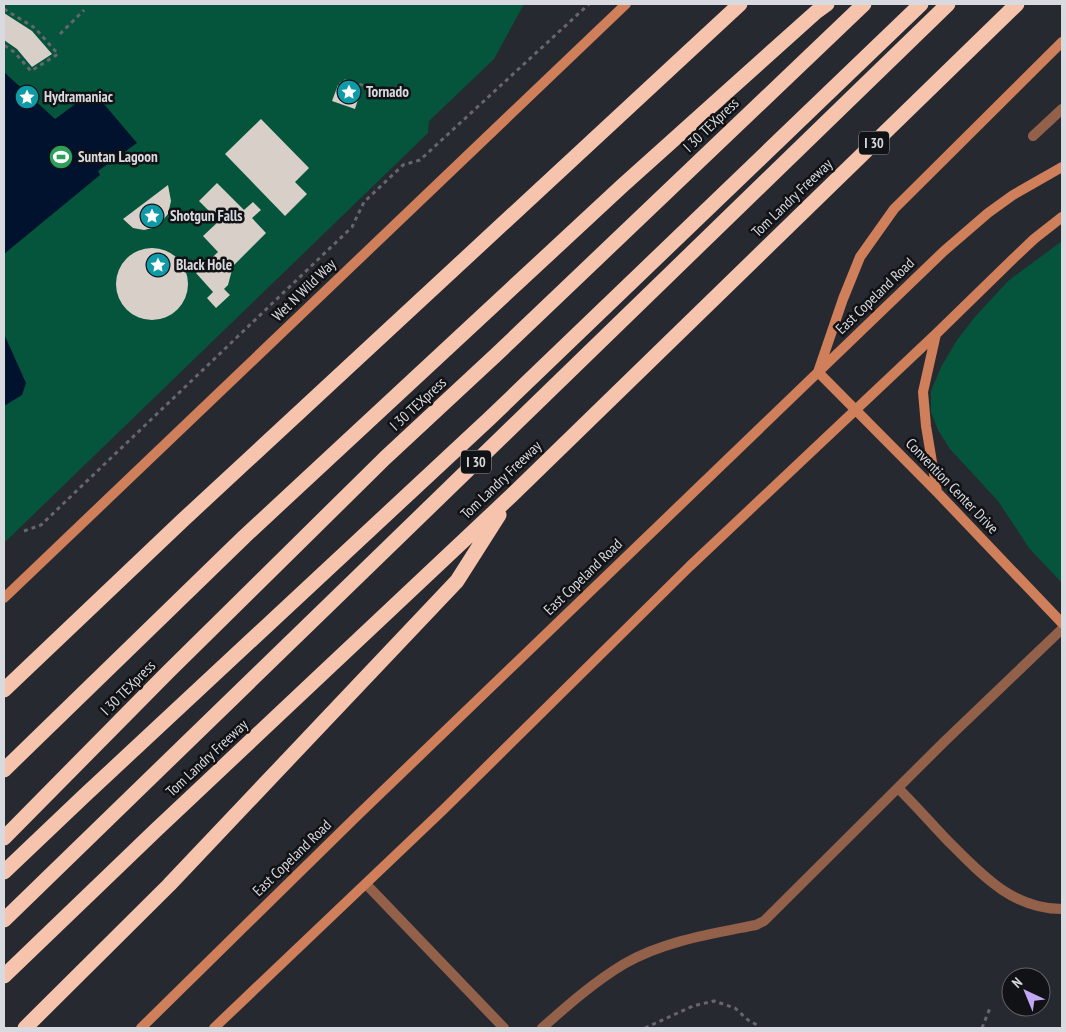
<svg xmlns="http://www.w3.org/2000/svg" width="1066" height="1032" viewBox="0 0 1066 1032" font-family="'PT Sans Narrow',sans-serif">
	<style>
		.green { fill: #04553b }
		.water { fill: #01122e }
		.building { fill: #d8d0c8 }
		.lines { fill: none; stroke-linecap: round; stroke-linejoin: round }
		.path { stroke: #66676e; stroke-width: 3; stroke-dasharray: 4 4; stroke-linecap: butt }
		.service { stroke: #93614a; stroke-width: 10 }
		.secondary { stroke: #cf7f5a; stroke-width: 10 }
		.motorway { stroke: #f6c4ad; stroke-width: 15 }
		.labels { text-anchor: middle; stroke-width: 5; stroke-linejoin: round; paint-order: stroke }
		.shield { fill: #111215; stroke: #9d9ea2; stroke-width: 1 }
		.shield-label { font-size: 14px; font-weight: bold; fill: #d9dadf }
		.poi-label { font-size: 15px; font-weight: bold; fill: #d9dadf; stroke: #111215; text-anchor: start }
		.street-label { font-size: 15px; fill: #d9dadf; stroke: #111215 }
	</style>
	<rect width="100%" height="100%" fill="#272931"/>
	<path class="green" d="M4,4H524L494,59L429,121L428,133L4,543Z
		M1062,241V583L1029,548L998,501L950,449L938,430L931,412V391L941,367L957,340L974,318L1008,281Z"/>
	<path class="water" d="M4,72L55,119L93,91L137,143L98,171L100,175L4,254Z
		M4,334L26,383L22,395L4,406Z"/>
	<path class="building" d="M4,13L32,31L52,54L32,67L17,49L4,40Z
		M338,85L360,93L355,109L332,101Z
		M18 98a8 8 0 1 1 16 0a8 8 0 1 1-16 0Z
		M261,119L309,168L295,182L307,194L285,216L225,154Z
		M217,183L244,210L253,202L261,210L252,218L266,233L233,266L228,285L224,289L230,295L216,308L207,298L213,292L196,273L218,252L203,236L219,221L199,201Z
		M168,185L171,201L168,214L157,227L144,230L133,228L123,219Z
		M116 284a36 36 0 1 1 72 0a36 36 0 1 1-72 0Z"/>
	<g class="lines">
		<path class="path" d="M4,9L35,28L58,54L31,71L14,52L4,45
			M60,34L84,10
			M340,86L342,80L371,87
			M24,531L41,525L352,227L364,202L403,165L420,160L589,4
			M645,1028L693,1006L714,1001L735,1008L748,1020L757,1025L758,1028
			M982,1028L990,1008"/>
		<path class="service" d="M1033,136L1062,109
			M898,788C915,805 931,823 948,841C981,874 1012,909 1062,909
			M366,884L504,1028
			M542,1028C568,1005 594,982 624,964C664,941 711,934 756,925L764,921L945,741L1062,629"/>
		<path class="secondary" d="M1062,42L894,209L860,257L843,299L818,372L937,492L1062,623
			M936,334L923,392L926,426L937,492
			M4,598L626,4
			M141,1028L359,814L944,251L988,213L1013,195L1062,167
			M214,1028L443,810L690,566L936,334L1015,257L1034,239L1062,217"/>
		<path class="motorway" d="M4,690L183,520L740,4
			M4,770L244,537L622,186L816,12L827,4
			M4,838L168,672L385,458L498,353L864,4
			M4,872L84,796L490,418L921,4
			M4,920L948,4
			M4,976L156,830L511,496L1017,4
			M25,1028L169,885L457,581L499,515"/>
	</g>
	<defs>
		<g id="sight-disc" transform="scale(1.25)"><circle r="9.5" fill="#0f9aa8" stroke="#111215"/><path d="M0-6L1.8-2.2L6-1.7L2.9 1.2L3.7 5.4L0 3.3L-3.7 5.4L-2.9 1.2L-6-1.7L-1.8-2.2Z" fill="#fff"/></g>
		<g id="stadium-disc" transform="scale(1.25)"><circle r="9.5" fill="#2e9e5b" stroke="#111215"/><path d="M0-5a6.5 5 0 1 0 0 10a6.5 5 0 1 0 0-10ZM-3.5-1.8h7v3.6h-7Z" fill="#fff"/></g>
	</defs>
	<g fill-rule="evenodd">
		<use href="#sight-disc" x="349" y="92"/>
		<use href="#sight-disc" x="27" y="97"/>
		<use href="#stadium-disc" x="61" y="157"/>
		<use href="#sight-disc" x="152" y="216"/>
		<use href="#sight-disc" x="158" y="265"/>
	</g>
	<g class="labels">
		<g class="shield">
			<rect x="859" y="131.5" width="30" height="23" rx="4"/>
			<rect x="461" y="450.5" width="30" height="23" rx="4"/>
		</g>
		<g class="shield-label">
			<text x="874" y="148">I 30</text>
			<text x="476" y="467">I 30</text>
		</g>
		<g class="poi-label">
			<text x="366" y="97">Tornado</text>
			<text x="44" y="102">Hydramaniac</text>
			<text x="78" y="162">Suntan Lagoon</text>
			<text x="170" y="221">Shotgun Falls</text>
			<text x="176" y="270">Black Hole</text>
		</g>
		<g class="street-label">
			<text transform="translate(711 125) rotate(-44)" y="5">I 30 TEXpress</text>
			<text transform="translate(792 198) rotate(-44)" y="5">Tom Landry Freeway</text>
			<text transform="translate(304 290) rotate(-44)" y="5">Wet N Wild Way</text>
			<text transform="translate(875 296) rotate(-44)" y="5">East Copeland Road</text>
			<text transform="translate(418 404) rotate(-43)" y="5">I 30 TEXpress</text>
			<text transform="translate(501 480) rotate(-44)" y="5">Tom Landry Freeway</text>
			<text transform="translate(952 486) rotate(46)" y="5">Convention Center Drive</text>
			<text transform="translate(583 577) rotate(-44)" y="5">East Copeland Road</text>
			<text transform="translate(128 688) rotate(-45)" y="5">I 30 TEXpress</text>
			<text transform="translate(207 758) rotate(-43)" y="5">Tom Landry Freeway</text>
			<text transform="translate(292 858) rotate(-44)" y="5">East Copeland Road</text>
		</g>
	</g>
	<rect width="1066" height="1032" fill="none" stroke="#d9dadf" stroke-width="10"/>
	<g transform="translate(1026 992) rotate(316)"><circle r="24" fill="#111215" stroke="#616266"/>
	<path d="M0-4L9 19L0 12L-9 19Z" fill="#c2a8f3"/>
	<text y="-8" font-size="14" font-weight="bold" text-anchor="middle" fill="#d9dadf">N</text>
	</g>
</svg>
